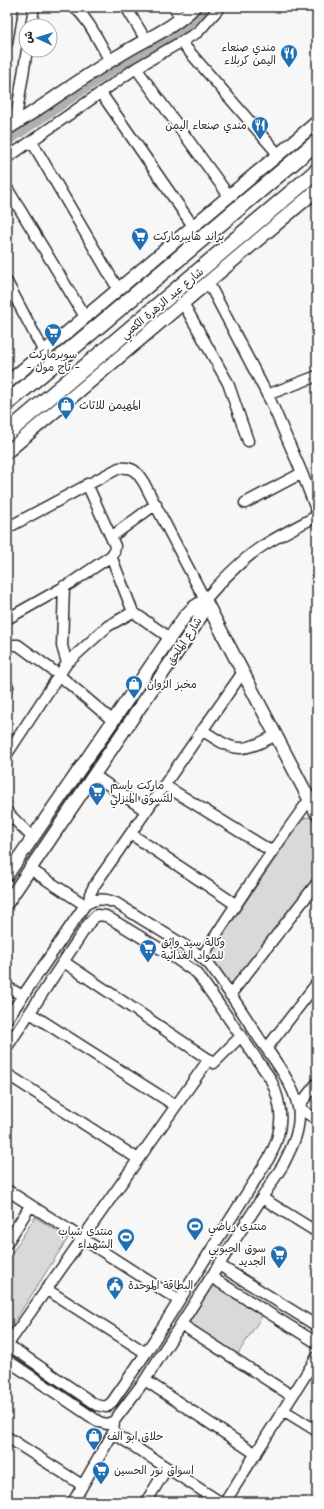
<svg xmlns="http://www.w3.org/2000/svg" width="324" height="1509" viewBox="0 0 324 1509" font-family="'Shantell Sans','Playpen Sans Arabic',sans-serif">
	<style>
		.green { fill: #d9d9d9; stroke: #828282 }
		.lines { fill: none; stroke-linecap: round; stroke-linejoin: round }
		.canal { stroke: #b0b0b0; stroke-width: 9 }
		.minor-casing { stroke: #2b2b2b; stroke-width: 13 }
		.tertiary-casing { stroke: #2b2b2b; stroke-width: 15 }
		.primary-casing { stroke: #2b2b2b; stroke-width: 18 }
		.minor { stroke: #fff; stroke-width: 10 }
		.tertiary { stroke: #fff; stroke-width: 12 }
		.primary { stroke: #fff; stroke-width: 15 }
		.labels { text-anchor: middle; stroke-width: 3.5; stroke-linejoin: round; paint-order: stroke }
		.poi-label { font-size: 11px; fill: #2b2b2b; stroke: #fff; text-anchor: start }
		.street-label { font-size: 11px; fill: #2b2b2b; stroke: #fff }
	</style>
	<rect width="100%" height="100%" fill="#f7f7f7"/>
	<filter id="ink" filterUnits="userSpaceOnUse"><feTurbulence type="fractalNoise" baseFrequency=".025" numOctaves="2"/><feDisplacementMap in="SourceGraphic" scale="8" xChannelSelector="R" yChannelSelector="G"/><feConvolveMatrix kernelMatrix="1 2 1 2 8 2 1 2 1" color-interpolation-filters="sRGB"/></filter>
	<g filter="url(#ink)">
		<path class="green" d="M308,817L313,819L317,829V875L231,985C223,975 210,963 213,950L301,821L305,818Z
			M35,1217L68,1238L7,1333V1261Z
			M213,1285L262,1316L237,1355L188,1324Z"/>
		<g class="lines">
			<path class="canal" d="M7,142L116,68L189,26L210,7"/>
			<g class="minor-casing">
				<path id="minor" d="M73,7C87,15 101,46 110,61
					M126,7L146,40
					M174,7L181,19
					M31,26L34,7
					M181,42L278,154
					M7,43L13,7
					M136,68L229,196
					M101,93L193,226
					M15,124L27,50
					M32,142L118,289
					M7,158L136,68L198,32L220,7
					M7,188L85,317
					M7,282L44,352
					M208,282L271,402L302,473L317,512
					M183,303L228,383L248,441
					M267,395L317,376
					M245,503L302,473
					M7,528L119,468C133,466 137,472 144,483L205,600C222,580 239,562 261,547C278,536 298,526 317,516
					M111,537L156,504
					M111,556L133,612L170,638
					M64,586L62,646L67,663
					M7,619L71,583L111,556L114,552L115,546L87,484
					M7,645H18L59,675L113,721
					M7,685L8,687L7,688
					M202,730C235,752 240,754 276,735
					M7,754L67,663L108,626L133,612
					M94,775L146,811
					M164,785L271,851
					M7,812L33,838
					M131,834L235,904
					M30,869L85,905
					M89,902L90,894L94,886L243,672
					M202,957C236,903 272,851 309,800
					M64,962L214,1063L241,1036
					M7,987L23,996
					M230,995L317,883
					M30,1013L176,1106
					M7,1019L85,905C95,898 104,898 116,903L195,952L209,964C227,988 243,1013 259,1038C272,1056 294,1085 298,1107C302,1128 292,1147 283,1165L145,1380L114,1421L113,1433L73,1502
					M7,1047L89,923L97,915L106,916L169,954L197,973L270,1078C284,1107 284,1130 269,1158L146,1353L112,1402L106,1407L96,1405L7,1344
					M267,1048L317,983
					M7,1074L138,1159
					M317,1083L298,1107L317,1120
					M7,1190L178,1300
					M262,1198L317,1232
					M7,1243L30,1206
					M219,1265L317,1326
					M211,1277L317,1343
					M46,1289L146,1353
					M181,1324L292,1396
					M8,1344L209,1059
					M7,1360L99,1422L107,1424L114,1421
					M145,1380L256,1454
					M283,1410L317,1431
					M113,1433L220,1502
					M7,1437L82,1485
					M146,1502L167,1468
					M225,1502L317,1357"/>
			</g>
			<g class="tertiary-casing">
				<path id="tertiary" d="M7,129C46,105 81,78 120,55C145,39 173,29 194,7
					M7,383L317,122
					M7,452L317,190
					M205,600L317,814
					M7,875L185,616L194,607L205,600
					M7,903L195,626L201,616L205,600"/>
			</g>
			<g class="primary-casing">
				<path id="primary" d="M7,403L317,142
					M7,433L317,171"/>
			</g>
			<use href="#minor" class="minor"/>
			<use href="#tertiary" class="tertiary"/>
			<use href="#primary" class="primary"/>
		</g>
	</g>
	<defs>
		<g id="restaurant-pin" transform="scale(0.9)"><path d="M0 17L-7.5 6A9.5 9.5 0 1 1 7.5 6Z" fill="#1f6fb2" stroke="#fff"/><path d="M-5-6h1v4h1v-4h1v4h1v-4h1v5L-1.5 .5V6h-2V.5L-5-1ZM5-6V6H3V1.5H1.5Q1.5-4 5-6Z" fill="#fff"/></g>
		<g id="supermarket-pin" transform="scale(0.9)"><path d="M0 17L-7.5 6A9.5 9.5 0 1 1 7.5 6Z" fill="#1f6fb2" stroke="#fff"/><path d="M-6-5.5h2.5l.6 2H6L4.5 2H-2.5L-4.4-4H-6ZM-1.5 3.2a1.3 1.3 0 1 0 .1 0ZM3 3.2a1.3 1.3 0 1 0 .1 0Z" fill="#fff"/></g>
		<g id="shop-pin" transform="scale(0.9)"><path d="M0 17L-7.5 6A9.5 9.5 0 1 1 7.5 6Z" fill="#1f6fb2" stroke="#fff"/><path d="M-5-2.5h2.3a2.7 3.5 0 0 1 5.4 0H5L5.5 6h-11ZM-1.5-2.5h3a1.5 2.3 0 0 0-3 0Z" fill="#fff"/></g>
		<g id="stadium-pin" transform="scale(0.9)"><path d="M0 17L-7.5 6A9.5 9.5 0 1 1 7.5 6Z" fill="#1f6fb2" stroke="#fff"/><path d="M0-5a6.5 5 0 1 0 0 10a6.5 5 0 1 0 0-10ZM-3.5-1.8h7v3.6h-7Z" fill="#fff"/></g>
		<g id="civic-pin" transform="scale(0.9)"><path d="M0 17L-7.5 6A9.5 9.5 0 1 1 7.5 6Z" fill="#1f6fb2" stroke="#fff"/><path d="M-.6-6.5H3V-4.5H.6V-3L4-1V1h2V6H-6V1h2V-1L-.6-3ZM-1.2 2.5V6h2.4V2.5Z" fill="#fff"/></g>
	</defs>
	<g fill-rule="evenodd">
		<use href="#restaurant-pin" x="289" y="53"/>
		<use href="#restaurant-pin" x="260" y="125"/>
		<use href="#supermarket-pin" x="140" y="236"/>
		<use href="#supermarket-pin" x="53" y="332"/>
		<use href="#shop-pin" x="66" y="405"/>
		<use href="#shop-pin" x="134" y="684"/>
		<use href="#supermarket-pin" x="97" y="791"/>
		<use href="#supermarket-pin" x="148" y="948"/>
		<use href="#stadium-pin" x="195" y="1226"/>
		<use href="#stadium-pin" x="126" y="1237"/>
		<use href="#supermarket-pin" x="279" y="1254"/>
		<use href="#civic-pin" x="115" y="1285"/>
		<use href="#shop-pin" x="94" y="1436"/>
		<use href="#supermarket-pin" x="101" y="1470"/>
	</g>
	<g class="labels">
		<g class="poi-label">
			<text x="276" y="51" text-anchor="end">مندي صنعاء<tspan x="276" dy="13">اليمن كربلاء</tspan></text>
			<text x="247" y="129" text-anchor="end">مندي صنعاء اليمن</text>
			<text x="153" y="240">براند هايبرماركت</text>
			<text x="53" y="358" text-anchor="middle">سوبرماركت<tspan x="53" dy="13">- تاج مول -</tspan></text>
			<text x="79" y="409">المهيمن للاثاث</text>
			<text x="147" y="688">مخبز الروان</text>
			<text x="110" y="789">ماركت باسم<tspan x="110" dy="13">للتسوق المنزلي</tspan></text>
			<text x="161" y="946">وكالة سيد واثق<tspan x="161" dy="13">للمواد الغذائية</tspan></text>
			<text x="208" y="1230">منتدى رياضي</text>
			<text x="113" y="1235" text-anchor="end">منتدى شباب<tspan x="113" dy="13">الشهداء</tspan></text>
			<text x="266" y="1252" text-anchor="end">سوق الحبوبي<tspan x="266" dy="13">الجديد</tspan></text>
			<text x="128" y="1289">البطاقة الموحدة</text>
			<text x="107" y="1440">حلاق ابو الف</text>
			<text x="114" y="1474">اسواق نور الحسين</text>
		</g>
		<g class="street-label">
			<text transform="translate(162 303) rotate(-40)" y="4">شارع عبد الزهرة الكعبي</text>
			<text transform="translate(184 641) rotate(-57)" y="4">شارع الملحق</text>
		</g>
	</g>
	<rect width="324" height="1509" fill="none" stroke="#fff" stroke-width="24"/>
	<rect x="12" y="12" width="300" height="1485" fill="none" stroke="#2b2b2b" stroke-width="1.5" filter="url(#ink)"/>
	<g transform="translate(38 38) rotate(274)"><circle r="19" fill="#ffffff" stroke="#aaaaaa"/>
	<path d="M0-3L7 15L0 10L-7 15Z" fill="#1f6fb2"/>
	<text y="-6" font-size="11" font-weight="bold" text-anchor="middle" fill="#2b2b2b">ش</text>
	</g>
</svg>
